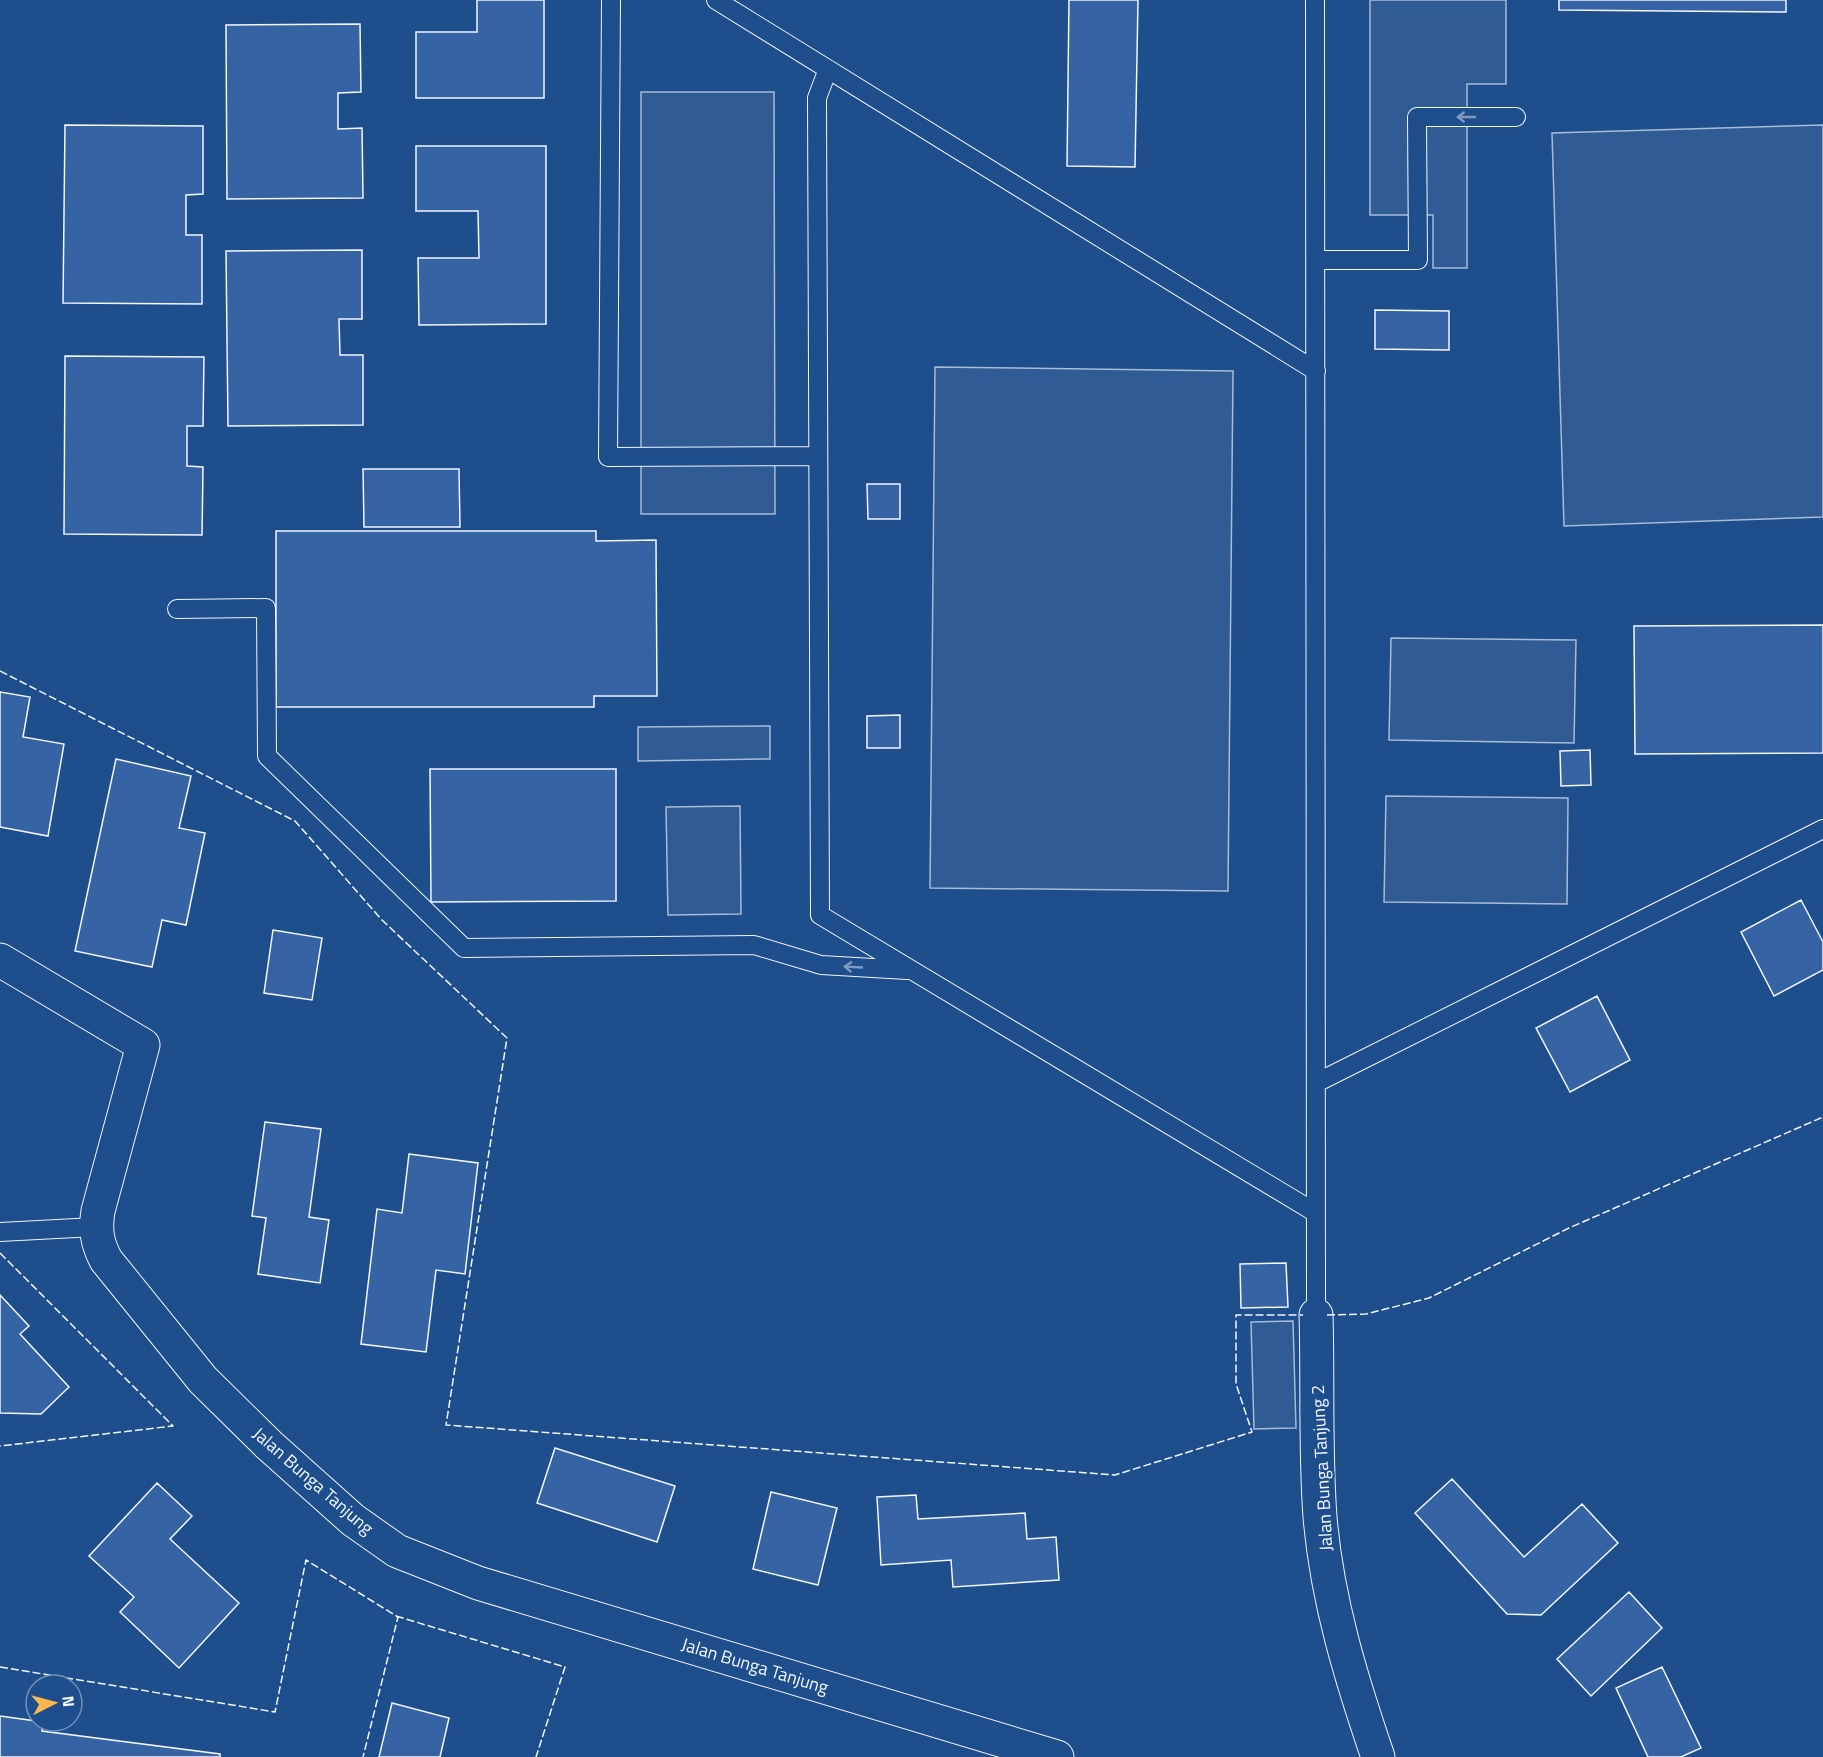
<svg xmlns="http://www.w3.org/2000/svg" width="1823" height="1757" viewBox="0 0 1823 1757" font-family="'Titillium Web',sans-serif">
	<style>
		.built { fill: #305b95; stroke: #a8bbd7; stroke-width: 1.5 }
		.building { fill: #3563a3; stroke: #f2f6ff; stroke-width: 1.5 }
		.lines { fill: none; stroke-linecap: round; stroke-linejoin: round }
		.lane-casing { stroke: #f2f6ff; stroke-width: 20 }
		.street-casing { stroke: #f2f6ff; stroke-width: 35 }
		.lane { stroke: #1f4e8c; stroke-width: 18 }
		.street { stroke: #1f4e8c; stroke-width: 33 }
		.fence { stroke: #f2f6ff; stroke-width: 1.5; stroke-dasharray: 8 3; stroke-linecap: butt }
		.oneway { stroke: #7e9ac0 }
		.labels { text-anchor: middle; stroke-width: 4.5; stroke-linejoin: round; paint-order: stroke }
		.street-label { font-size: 18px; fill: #f2f6ff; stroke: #1f4e8c }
	</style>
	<rect width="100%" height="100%" fill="#1f4e8c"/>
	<path class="built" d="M1370,0H1506V84H1467V268H1433V215H1370Z
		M641,92H774L775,514H641Z
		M1823,125V517L1564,526L1552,133Z
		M935,367L1233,371L1228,891L930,888Z
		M1391,638L1576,640L1574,743L1389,740Z
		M770,726V759L638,761V727Z
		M1386,796L1568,798L1567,904L1384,902Z
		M740,806L741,914L668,915L666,807Z
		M1293,1321L1296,1428L1254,1429L1251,1322Z"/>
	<path class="building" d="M477,0H544V98H416V32H477Z
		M1069,0H1138L1135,167L1067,166Z
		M1559,0H1786V12L1559,10Z
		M360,24L361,92L338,93V129L362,128L363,198L227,199L226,25Z
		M65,125L203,126V194L186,195V235H202V304L63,303Z
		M416,146H546V324L419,325L418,258H479L478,211H416Z
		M362,250V319H339L340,355H363V425L228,426L226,251Z
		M1375,310L1449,311V350L1375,349Z
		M65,356L204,357L203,426H187V466L203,467L202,535L64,534Z
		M363,469H459L460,527H364Z
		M867,484H900V519H868Z
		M276,531H596V541L656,540L657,696H594V707H276Z
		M1823,625V753L1635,754L1634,626Z
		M0,692L30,697L23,737L64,744L48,836L0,827Z
		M900,715V748H867V716Z
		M1590,750L1591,785L1561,786L1560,751Z
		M116,759L191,776L179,828L205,833L186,925L162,920L152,967L75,951Z
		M430,769H616V901L431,902Z
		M1801,900L1823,942V970L1774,996L1741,932Z
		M273,930L322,938L312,1000L264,993Z
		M1597,996L1630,1060L1570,1092L1536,1028Z
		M265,1122L321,1129L309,1217L329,1220L320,1283L258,1274L266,1218L252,1216Z
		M409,1154L478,1163L465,1274L436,1270L426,1352L361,1344L377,1209L402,1213Z
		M1286,1263L1288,1307L1241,1308L1240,1264Z
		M0,1295L29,1326L20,1334L69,1387L41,1414L0,1413Z
		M555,1448L675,1486L657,1542L537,1503Z
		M1452,1479L1524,1557L1582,1504L1618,1543L1541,1615L1507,1614L1415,1513Z
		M157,1483L192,1516L170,1539L239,1603L179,1668L120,1612L134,1597L89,1556Z
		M771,1492L837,1508L818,1585L753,1569Z
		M916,1495L918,1519L1025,1513L1027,1539L1056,1537L1059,1580L953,1587L951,1560L881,1565L877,1497Z
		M1629,1592L1662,1628L1591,1696L1557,1659Z
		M1662,1667L1701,1748L1681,1757H1648L1616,1688Z
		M392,1703L449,1718L440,1757H379Z
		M0,1716L43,1722L42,1731L220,1754V1757H0Z"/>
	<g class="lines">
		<g class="lane-casing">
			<path id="lane" d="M611,0L608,457L818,456
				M716,0L1316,371
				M1315,0L1316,1315
				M828,69L817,98L820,915L1316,1213
				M1316,260H1418L1417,117H1516
				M177,609L266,608L267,756L464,948L754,945L821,965L907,970
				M1316,1083L1823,829
				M0,1232L95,1227"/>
		</g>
		<g class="street-casing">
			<path id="street" d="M0,960L143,1045L98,1211C95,1230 97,1243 106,1260L203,1380L269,1445L353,1520L397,1551L478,1583L1057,1757
				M1316,1315C1318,1382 1315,1450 1320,1517C1327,1600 1351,1678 1378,1757"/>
		</g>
		<use href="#lane" class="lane"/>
		<use href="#street" class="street"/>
		<path class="fence" d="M0,671L295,821L382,920L507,1038L446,1425L1115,1475L1252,1432L1236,1384V1315H1303
			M0,1253L173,1426L0,1446
			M1327,1315L1366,1314L1429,1298L1569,1228L1823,1117
			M396,1616L565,1667L536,1757
			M0,1667L275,1712L306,1560L398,1617L363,1757"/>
	</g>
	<defs><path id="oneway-shaft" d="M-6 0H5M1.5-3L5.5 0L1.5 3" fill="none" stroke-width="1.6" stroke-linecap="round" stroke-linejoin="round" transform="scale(1.5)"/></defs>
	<g class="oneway">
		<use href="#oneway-shaft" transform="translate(1466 117) rotate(-180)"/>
		<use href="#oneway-shaft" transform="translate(853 967) rotate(-177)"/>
	</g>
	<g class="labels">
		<g class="street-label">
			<text transform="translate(1322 1468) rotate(-93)" y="6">Jalan Bunga Tanjung 2</text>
			<text transform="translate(313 1481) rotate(41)" y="6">Jalan Bunga Tanjung</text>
			<text transform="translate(755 1666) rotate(17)" y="6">Jalan Bunga Tanjung</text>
		</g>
	</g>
	<g transform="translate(54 1703) rotate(84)"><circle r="28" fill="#1f4e8c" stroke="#7391ba" stroke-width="1.5"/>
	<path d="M0-4.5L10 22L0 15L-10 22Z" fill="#ffb74d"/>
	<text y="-9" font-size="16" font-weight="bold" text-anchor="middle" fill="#f2f6ff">N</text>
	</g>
</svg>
